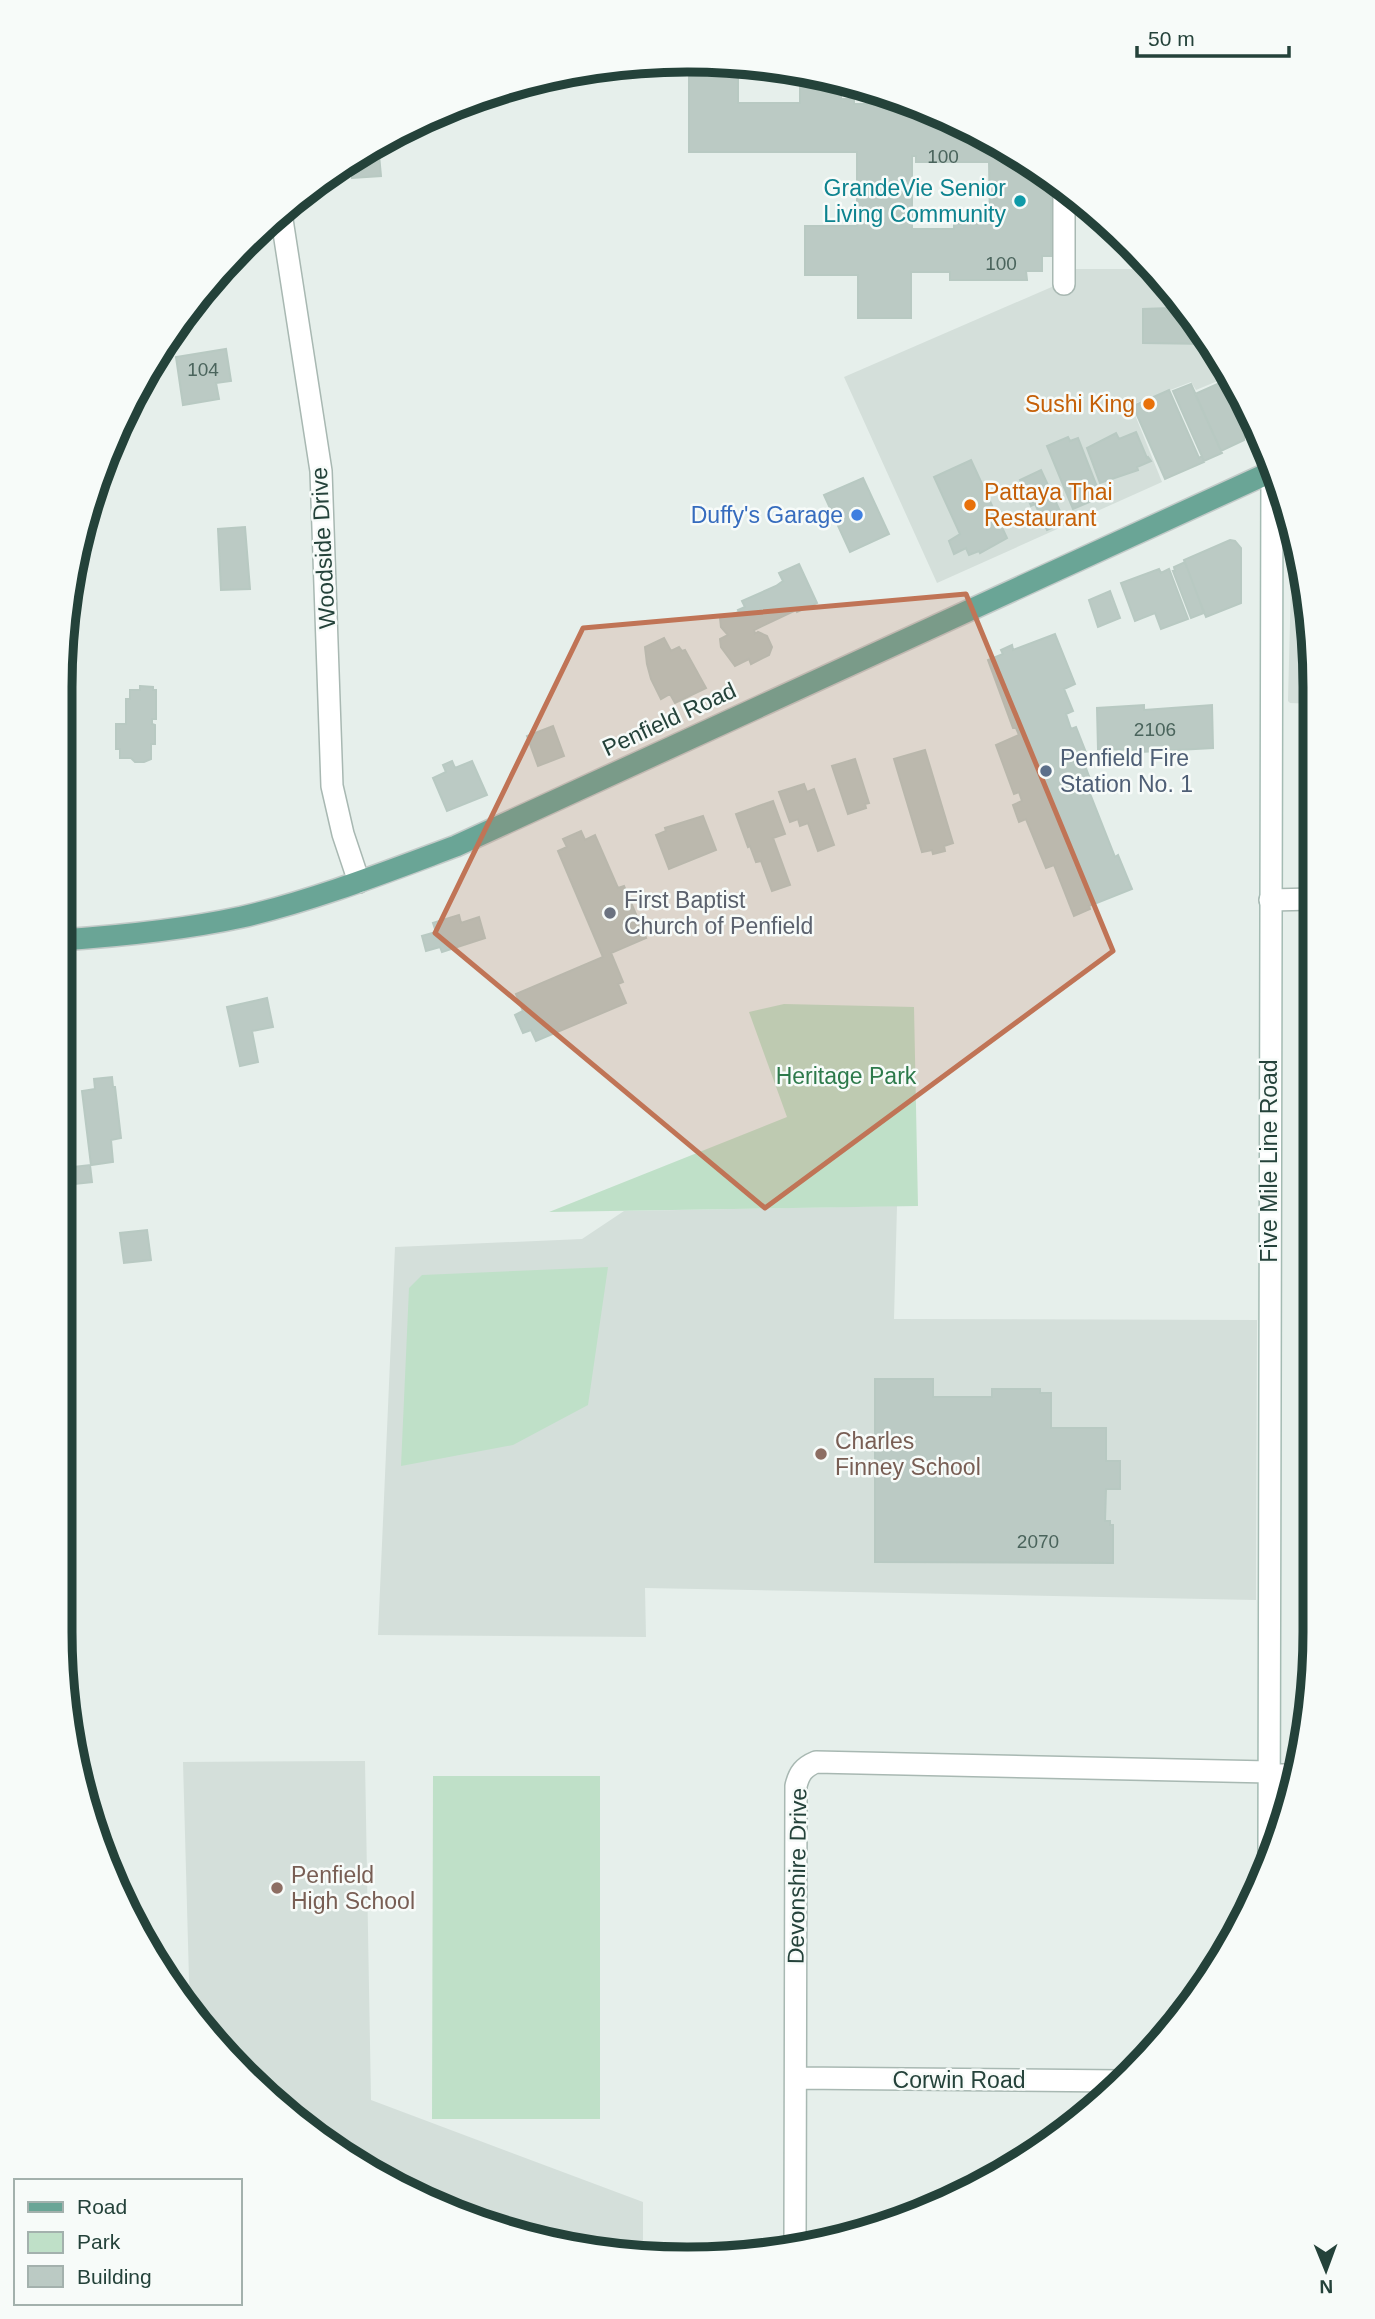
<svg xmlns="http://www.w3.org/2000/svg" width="1375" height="2319" viewBox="0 0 1375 2319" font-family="Helvetica,sans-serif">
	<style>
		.built { fill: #d4dfda }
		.green { fill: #bfe0c8 }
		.building { fill: #bbcac4; stroke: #b8c9c2; stroke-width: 2; fill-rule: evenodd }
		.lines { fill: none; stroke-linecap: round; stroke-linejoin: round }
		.minor-casing { stroke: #a8b8b2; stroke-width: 24 }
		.secondary-casing { stroke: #a4bbb3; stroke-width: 24 }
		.primary-casing { stroke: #c2cac8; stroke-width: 24 }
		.minor { stroke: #fff; stroke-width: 21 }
		.secondary { stroke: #fff; stroke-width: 21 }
		.primary { stroke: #6aa596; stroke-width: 21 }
		.marked { fill: #c07456; fill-opacity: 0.2; stroke: #c07456; stroke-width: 5; stroke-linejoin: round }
		.culture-dot { fill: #0f9aa8; stroke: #f7fbf9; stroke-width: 2.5 }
		.food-dot { fill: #e8710a; stroke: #f7fbf9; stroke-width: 2.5 }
		.shop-dot { fill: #3f7fe0; stroke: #f7fbf9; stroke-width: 2.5 }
		.service-dot { fill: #5c6f8a; stroke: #f7fbf9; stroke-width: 2.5 }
		.worship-dot { fill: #6b7280; stroke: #f7fbf9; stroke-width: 2.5 }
		.education-dot { fill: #8d6e63; stroke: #f7fbf9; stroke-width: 2.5 }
		.labels { text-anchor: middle; stroke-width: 5; stroke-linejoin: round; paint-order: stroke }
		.number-label { font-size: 19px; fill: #4a645c }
		.culture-label { font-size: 23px; fill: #0d838f; stroke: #f7fbf9; text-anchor: end }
		.food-label { font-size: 23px; fill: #c56008; stroke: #f7fbf9; text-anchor: end }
		.shop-label { font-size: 23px; fill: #366cbe; stroke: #f7fbf9; text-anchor: end }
		.street-label { font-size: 23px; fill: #24423a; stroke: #f7fbf9 }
		.service-label { font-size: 23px; fill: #4e5e75; stroke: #f7fbf9; text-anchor: start }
		.worship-label { font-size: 23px; fill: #5b616d; stroke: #f7fbf9; text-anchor: start }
		.park-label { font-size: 23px; fill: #2d7a4b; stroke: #f7fbf9 }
		.education-label { font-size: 23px; fill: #785e54; stroke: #f7fbf9; text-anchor: start }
		.rim { fill: none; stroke: #24423a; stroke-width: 9 }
	</style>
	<rect width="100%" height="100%" fill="#e6efeb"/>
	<path class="built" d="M1056,269H1151L1232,375L1196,390L1191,382L1131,405L1162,482L937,583L844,377L1054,286Z
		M1301,581L1314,646V704L1290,703L1288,701L1291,582Z
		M897,1206L894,1319L1257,1320L1256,1600L645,1588L646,1637L378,1635L395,1247L582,1239L624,1211Z
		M365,1761L371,2100L643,2202V2250L525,2238L338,2153L190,2015L183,1762Z"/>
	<path class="green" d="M784,1004L914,1007L918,1206L549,1212L787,1117L749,1012Z
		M608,1267L588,1405L513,1445L401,1466L409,1288L422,1275Z
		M433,1776H600V2119H432Z"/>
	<path class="building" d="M689,60L738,64V103H800V71H810L855,85H841V99H854V104H892V97H895L927,107L1036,165L1051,177V256H1042V271H1026L1027,280H950V272H911V318H858V275H805V226H857V152H689ZM912,156H916V162H989L990,224H954V229H912Z
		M378,144L381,176L352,178L351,159Z
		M1171,295L1209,344L1143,343V309L1171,308Z
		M226,349L231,381L216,383L219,399L183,405L176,357Z
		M1233,377L1245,403L1244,440L1221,451L1195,394Z
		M1191,384L1222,453L1204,461L1173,391Z
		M1169,390L1199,458L1202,456L1204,462L1165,479L1133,406Z
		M1136,432L1147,458L1148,457L1151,461L1137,467L1138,470L1100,483L1087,448L1116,433L1119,439Z
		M1068,437L1070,441L1078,438L1101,497L1073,509L1047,446Z
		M971,460L1007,538L980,553L979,551L969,555L966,548L954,554L949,541L960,534L934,477Z
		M1041,470L1065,522L1047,530L1035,504L1031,506L1020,480Z
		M863,478L889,534L850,552L824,495Z
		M245,527L250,589L221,590L218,529Z
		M1230,540L1235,541L1241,548V603L1206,617L1184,560Z
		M1185,562L1204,613L1191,618L1173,571H1175L1174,567Z
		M799,564L817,603L797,612L796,610L754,630L755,634L758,632L767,636L772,647L769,655L751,664L749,659L735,666L721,647L720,639L728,635L721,627L720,618L739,612L738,610L745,607L742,601L776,586L783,581L779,573Z
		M1159,569L1161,573L1169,569L1188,619L1161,629L1155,613L1135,621L1121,583Z
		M1110,591L1120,618L1098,627L1089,600Z
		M1301,603H1306L1314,653H1301Z
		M1055,634L1075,684L1064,689L1073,711L1066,714L1071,729L1076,727L1087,755L1082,758L1092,784L1087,786L1115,857L1118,855L1132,889L1089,906L1090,909L1074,916L1054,865L1046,868L1026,819L1019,822L1013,805L1022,801L1019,792L1014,794L996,745L1019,735L1016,728H1013L988,660L1003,654L1001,650L1012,645L1013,650Z
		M664,638L671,651L679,647L682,651L685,650L706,688L675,703L670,694L661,699L651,679L647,664L645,647Z
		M140,686L153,687V690H156V719H152V724L155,725V744H151V759L144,762H135L131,758H120V749H116V724H126V699H130V690H140Z
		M1144,705V710L1212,705L1213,748L1141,752V750L1098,749L1097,708Z
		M553,726L564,756L538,766L527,736Z
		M925,750L953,843L944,846L945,851L933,854L932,850L922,852L894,759Z
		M855,759L869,803L865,804L866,808L848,814L832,766Z
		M452,761L455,768L472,761L487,795L447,811L433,778L446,772L443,765Z
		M804,784L807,792L814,789L834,845L818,851L808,823L800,826L798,819L790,822L779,792Z
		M773,801L785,834L773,838L790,885L772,891L761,861L756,862L750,846L748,847L736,814Z
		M703,816L716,850L669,869L656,835L666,831L665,828Z
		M581,831L585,840L595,835L618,888L624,886L646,938L611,953L623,982L618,984L626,1003L536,1041L531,1030L523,1033L515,1015L523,1011L516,994L603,957L558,851L567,847L563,839Z
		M459,915L461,923L479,917L485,938L442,952L440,947L426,951L422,936L436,932L433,923Z
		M267,998L273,1027L252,1031L258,1062L240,1066L227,1007Z
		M112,1077L113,1087H115L121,1138L111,1140L113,1162L91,1165L82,1091L95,1089L94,1079Z
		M90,1165L92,1182L75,1184L74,1167Z
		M147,1230L151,1260L124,1263L120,1233Z
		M875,1379H933V1397H992V1389H1040V1393H1051V1428H1106V1461H1120V1489H1106L1105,1521H1110V1525H1113V1563L875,1562Z"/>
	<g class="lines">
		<g class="minor-casing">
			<path id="minor" d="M281,213L321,471L332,786L343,834L359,882
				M1064,284V188
				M1270,900L1314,899
				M1269,1775H1294
				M796,2078L1122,2081
				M795,2243L796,1786C799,1773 804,1767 816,1762L1269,1772"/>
		</g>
		<g class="secondary-casing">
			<path id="secondary" d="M1269,1860L1272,462"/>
		</g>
		<g class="primary-casing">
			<path id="primary" d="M60,940C121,936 182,930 242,917C315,900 386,872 456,846L1275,470"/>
		</g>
		<use href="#minor" class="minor"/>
		<use href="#secondary" class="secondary"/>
		<use href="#primary" class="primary"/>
	</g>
	<path class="marked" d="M966,594L1113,951L765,1208L435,933L583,628Z"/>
	<circle class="culture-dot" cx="1020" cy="201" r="7"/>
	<g class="food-dot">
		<circle cx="1149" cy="404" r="7"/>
		<circle cx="970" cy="505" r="7"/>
	</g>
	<circle class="shop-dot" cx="857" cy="515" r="7"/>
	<circle class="service-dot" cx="1046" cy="771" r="7"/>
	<circle class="worship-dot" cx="610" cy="913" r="7"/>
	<g class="education-dot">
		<circle cx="821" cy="1454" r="7"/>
		<circle cx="277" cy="1888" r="7"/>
	</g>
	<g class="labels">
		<g class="number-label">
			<text x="943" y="163">100</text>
			<text x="1001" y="270">100</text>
			<text x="203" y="376">104</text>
			<text x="1155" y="736">2106</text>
			<text x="1038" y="1548">2070</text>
		</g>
		<g class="culture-label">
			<text x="1006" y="196">GrandeVie Senior<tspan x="1006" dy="26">Living Community</tspan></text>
		</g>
		<g class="food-label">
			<text x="1135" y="412">Sushi King</text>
			<text x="984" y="500" text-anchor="start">Pattaya Thai<tspan x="984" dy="26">Restaurant</tspan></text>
		</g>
		<g class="shop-label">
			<text x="843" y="523">Duffy's Garage</text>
		</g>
		<g class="street-label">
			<text transform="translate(323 548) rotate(-93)" y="8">Woodside Drive</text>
			<text transform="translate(669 719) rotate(-25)" y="8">Penfield Road</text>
			<text transform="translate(1269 1161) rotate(-90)" y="8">Five Mile Line Road</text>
			<text transform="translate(797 1876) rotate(-89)" y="8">Devonshire Drive</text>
			<text x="959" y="2088">Corwin Road</text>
		</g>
		<g class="service-label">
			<text x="1060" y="766">Penfield Fire<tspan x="1060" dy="26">Station No. 1</tspan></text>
		</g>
		<g class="worship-label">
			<text x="624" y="908">First Baptist<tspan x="624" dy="26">Church of Penfield</tspan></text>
		</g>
		<g class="park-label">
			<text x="846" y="1084">Heritage Park</text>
		</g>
		<g class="education-label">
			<text x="835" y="1449">Charles<tspan x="835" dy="26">Finney School</tspan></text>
			<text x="291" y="1883">Penfield<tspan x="291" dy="26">High School</tspan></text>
		</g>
	</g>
	<path d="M0 0H1375V2319H0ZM687 72H688A615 615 0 0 1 1303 687V1632A615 615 0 0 1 688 2247H687A615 615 0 0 1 72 1632V687A615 615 0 0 1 687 72Z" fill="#f7fbf9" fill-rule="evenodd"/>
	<path class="rim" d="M687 72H688A615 615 0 0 1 1303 687V1632A615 615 0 0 1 688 2247H687A615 615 0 0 1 72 1632V687A615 615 0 0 1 687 72Z"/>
	<rect x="14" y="2179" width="228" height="126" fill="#f7fbf9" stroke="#a3b1ad" stroke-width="2"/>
	<rect x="28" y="2202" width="35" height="10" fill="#6aa596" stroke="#a3b1ad" stroke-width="2"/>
	<text x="77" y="2214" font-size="21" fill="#24423a">Road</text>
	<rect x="28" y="2232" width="35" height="21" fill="#bfe0c8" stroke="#a3b1ad" stroke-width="2"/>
	<text x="77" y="2249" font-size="21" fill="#24423a">Park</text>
	<rect x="28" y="2266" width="35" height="21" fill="#bbcac4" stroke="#a3b1ad" stroke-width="2"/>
	<text x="77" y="2284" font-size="21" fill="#24423a">Building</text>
	<g transform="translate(1326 2270) rotate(179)" stroke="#f7fbf9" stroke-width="5" paint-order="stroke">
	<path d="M0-5L12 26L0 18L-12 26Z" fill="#24423a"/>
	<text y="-10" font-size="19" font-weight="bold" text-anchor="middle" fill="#24423a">N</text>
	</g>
	<path d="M1137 46v10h152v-10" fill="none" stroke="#24423a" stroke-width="3.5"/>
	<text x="1148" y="46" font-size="21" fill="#24423a" stroke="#f7fbf9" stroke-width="5" paint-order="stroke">50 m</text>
</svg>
